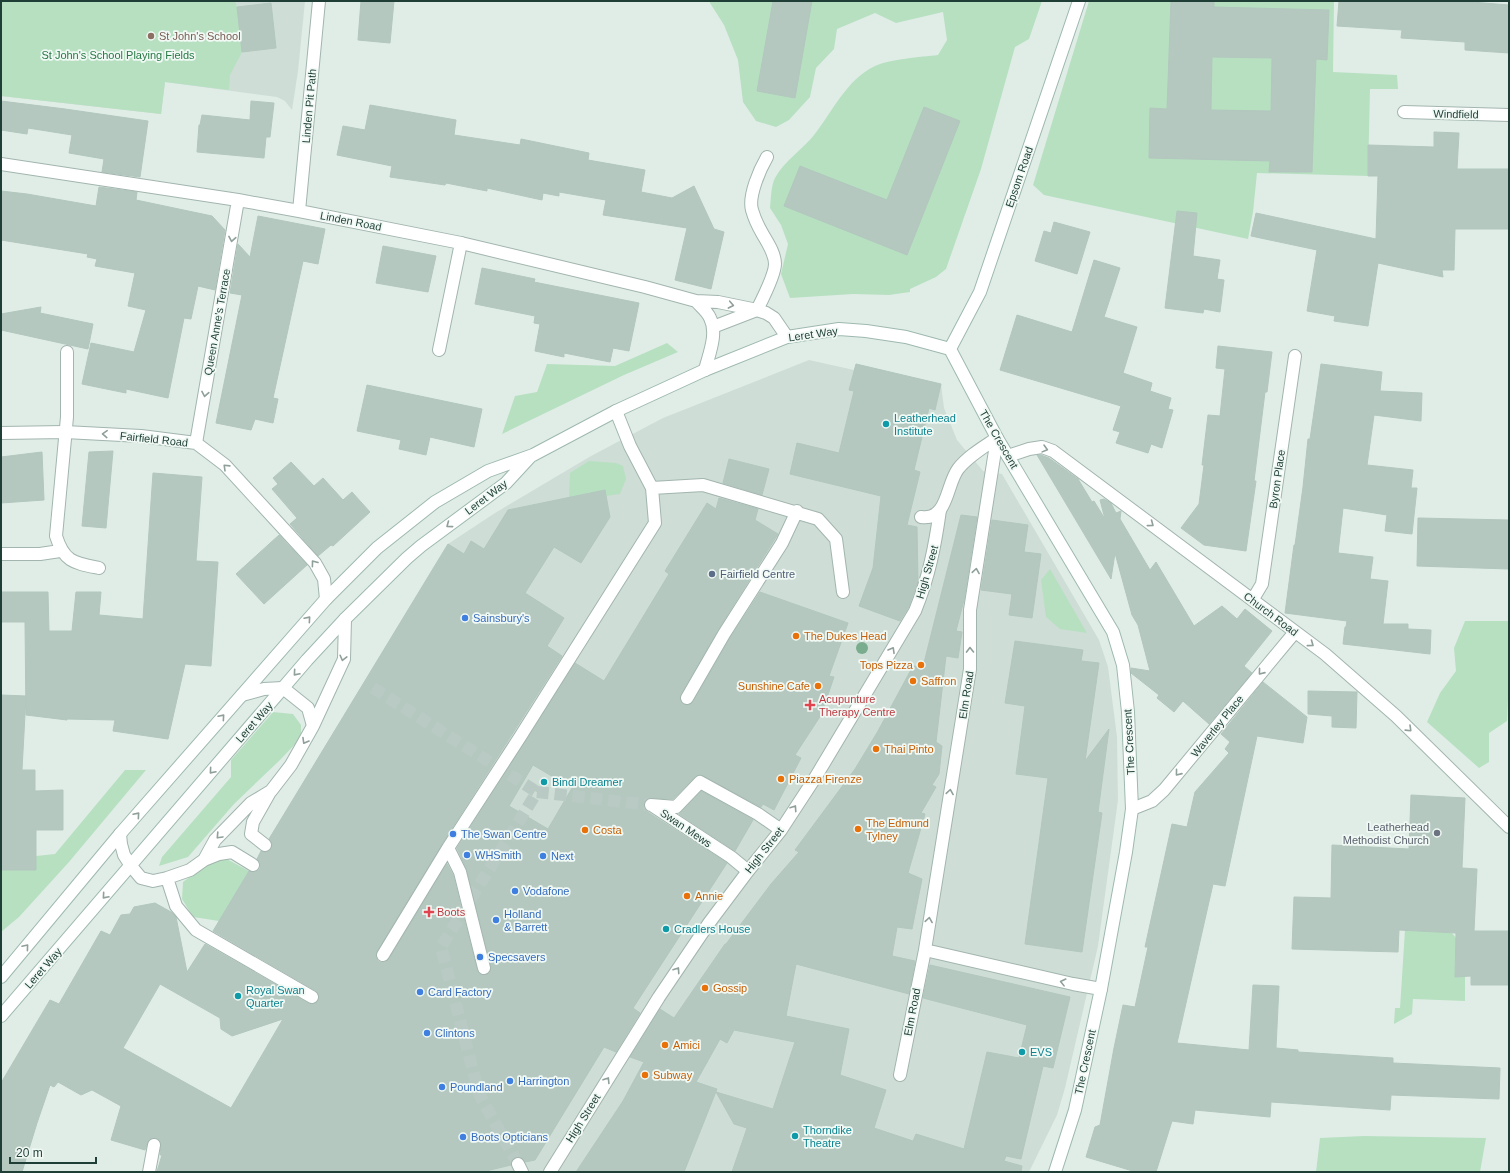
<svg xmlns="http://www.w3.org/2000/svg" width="1510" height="1173" viewBox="0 0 1510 1173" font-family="Arial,sans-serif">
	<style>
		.built { fill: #ceddd6 }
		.green { fill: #b7e0c1 }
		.building { fill: #b5c8c0; stroke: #b2c7be; fill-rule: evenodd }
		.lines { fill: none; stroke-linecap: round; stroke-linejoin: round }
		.pedestrian-tunnel { stroke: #b9cac4; stroke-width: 12; stroke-dasharray: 12 6; stroke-linecap: butt }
		.service-casing { stroke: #a2b5ae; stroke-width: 14 }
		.pedestrian-casing { stroke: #a2b5ae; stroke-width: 14 }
		.minor-casing { stroke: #a2b5ae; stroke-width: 14 }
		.secondary-casing { stroke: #9eb9af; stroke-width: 14 }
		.service { stroke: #fff; stroke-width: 12 }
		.pedestrian { stroke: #fff; stroke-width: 12 }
		.minor { stroke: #fff; stroke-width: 12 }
		.secondary { stroke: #fff; stroke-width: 12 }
		.tree { fill: #7aad8e }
		.oneway { stroke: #8f9f9a }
		.education-dot { fill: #8d6e63; stroke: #f1f9f5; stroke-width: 1.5 }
		.culture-dot { fill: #0f9aa8; stroke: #f1f9f5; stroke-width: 1.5 }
		.service-dot { fill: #5c6f8a; stroke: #f1f9f5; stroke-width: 1.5 }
		.shop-dot { fill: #3f7fe0; stroke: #f1f9f5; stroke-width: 1.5 }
		.food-dot { fill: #e8710a; stroke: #f1f9f5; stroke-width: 1.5 }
		.health-dot { fill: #e0444e; stroke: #f1f9f5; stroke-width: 1.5 }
		.worship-dot { fill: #6b7280; stroke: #f1f9f5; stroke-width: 1.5 }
		.labels { text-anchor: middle; stroke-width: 3.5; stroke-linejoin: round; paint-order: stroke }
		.education-label { font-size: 11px; fill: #785e54; stroke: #f1f9f5; text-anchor: start }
		.park-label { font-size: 11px; fill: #267945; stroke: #f1f9f5 }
		.street-label { font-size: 11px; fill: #1f3f36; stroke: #f1f9f5 }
		.culture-label { font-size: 11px; fill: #0d838f; stroke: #f1f9f5; text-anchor: start }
		.service-label { font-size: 11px; fill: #4e5e75; stroke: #f1f9f5; text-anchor: start }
		.shop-label { font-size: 11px; fill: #366cbe; stroke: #f1f9f5; text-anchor: start }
		.food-label { font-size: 11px; fill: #c56008; stroke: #f1f9f5; text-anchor: start }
		.health-label { font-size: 11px; fill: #be3a42; stroke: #f1f9f5; text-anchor: start }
		.worship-label { font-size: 11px; fill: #5b616d; stroke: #f1f9f5; text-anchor: end }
	</style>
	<rect width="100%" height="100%" fill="#e0ede7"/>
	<path class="built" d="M1,1H305L298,71L292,110L285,101L277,97L165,82L161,114L1,96Z
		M809,360L854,370L856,364L941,384L944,408L957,440L983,471L1002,474L1099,640L1108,667L1117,737L1118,800L1098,946L1065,1088L1057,1115L1029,1172H156L168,1140L227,1115L259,1060L281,1072L336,993L219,921L448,544L495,513L591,456L663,418Z"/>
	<path class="green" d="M1,1H235L237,7L242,52L230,75L229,90L165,82L161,114L1,96Z
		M710,1H1042L1029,39L1015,47L981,169L946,269L936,277L910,289V292L889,295L853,294L790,298L781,274L788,244L781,225L770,208C771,199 771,185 775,178C785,160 802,150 814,135C833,111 846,80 875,66C891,59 920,57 938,55L947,40L943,12L896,23L875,13L837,29L834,49L816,68L810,97L789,120L776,127L756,121L743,102L738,60L724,25L710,3Z
		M1089,1H1334L1333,72L1397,75L1398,89H1370L1368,176L1257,173L1253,212L1248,239L1044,195L1033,185Z
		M667,343L678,352L624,375L502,434L515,396L537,392L547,364L615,366Z
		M589,461L616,463L623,466L626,479L620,494L606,496L604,490L569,498L570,473Z
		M1050,569L1087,633L1060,629L1046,617L1041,580Z
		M1465,621H1509V677L1507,721L1489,733V762L1479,768L1427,722L1440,693L1456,671L1454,648Z
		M273,712L293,714L301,725V738L280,760L234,804L188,857L159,866L162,857L231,777V760Z
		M125,770H146L69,862L19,917L1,932V906L2,905L1,904V870L36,856L55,854Z
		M225,858L249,871L219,921L193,917L182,899L183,882L206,865Z
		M1405,930L1452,933L1456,938L1455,976L1465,977V1001L1413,999L1412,1014L1394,1024L1395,1008H1400Z
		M1364,1136L1486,1138L1480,1172H1316L1320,1138Z"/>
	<path class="building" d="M361,1H394L390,43L358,40Z
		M773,1H812L795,98L757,91Z
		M1171,1H1214V7L1329,10L1327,60L1316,59L1312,172H1269L1270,161L1149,158L1150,108L1167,109ZM1212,57L1272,58L1271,111L1211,110Z
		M1339,1H1459L1509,5V53L1465,50V42L1401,38L1402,30L1337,26Z
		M271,3L276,48L242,52L237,7Z
		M1,101L65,109L148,121L140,177L102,172L104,159L69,153L72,135L28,128L27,134L1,130Z
		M251,101L274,103L270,137H266L264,158L197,152L199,125H200L202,115L250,120Z
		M370,105L456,120L454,135L520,145L521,139L589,153L588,160L645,170L641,192L672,198L694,186L714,229L724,232L711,289L675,280L687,228L603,215L606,200L559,192V196L543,193L542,200L487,188V191L446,183L445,185L390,177L392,166L337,155L343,126L365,130Z
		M924,107L960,121L907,255L784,206L800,166L887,200Z
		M1434,132L1459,133L1457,169H1509V229H1455L1454,270H1442L1443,277L1378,263L1368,326L1334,321L1335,316L1307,311L1317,250L1251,236L1256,213L1376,239L1378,176H1368V145L1434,147Z
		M99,187L137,192L136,200L212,216L225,230L215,290L198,286L191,319L184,318L168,398L126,389V393L82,384L91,343L134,352L146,310L128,306L135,273L95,266L97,259L87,257L88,254L1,240V191L27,194L96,206Z
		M1177,211L1197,213L1193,256L1220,260L1217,279L1224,280L1220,312L1204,309L1203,313L1165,308Z
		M258,216L325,229L318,264L303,261L273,398L278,399L273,423L255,419L251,430L216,423L242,295L230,293L238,244L250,257Z
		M1054,222L1090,232L1077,274L1035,261L1044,231L1051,233Z
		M383,246L436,256L428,292L376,283Z
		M1094,260L1120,268L1104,317L1137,327L1123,373L1152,383L1150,391L1171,398L1168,409L1173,410L1162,448L1151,444L1148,453L1116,443L1120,432L1113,430L1121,406L1000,370L1017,315L1072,332Z
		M482,268L535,279L534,282L639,303L629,351L613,348L610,362L564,353V357L535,351L540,324L534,323L535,316L475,304Z
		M41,307L40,313L93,324L88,349L1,330V314Z
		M1218,346L1272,352L1267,392H1265L1254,481H1256L1246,551L1204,545L1181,528L1199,504L1204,465H1202L1208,415L1220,416L1225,369L1216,368Z
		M856,364L941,384L935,410L929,408L914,470L920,472L907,525L917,527L918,582L908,608L900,621L859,606L873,568L881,496L790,474L797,443L839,453L854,391L849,390Z
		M1321,364L1382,372L1380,391L1422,393L1421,421L1374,415L1367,465L1413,470L1411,488H1417L1412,534L1385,531L1387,515L1343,508L1338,553L1373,557L1370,579L1388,581L1383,624H1408V629L1431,630L1430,654L1343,644L1345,627H1346L1347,621L1285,613L1294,545H1295L1303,487L1308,439H1310Z
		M367,385L482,409L474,447L430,437L426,455L399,449L401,440L357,431Z
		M113,451L106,528L82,526L89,452Z
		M42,452L44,500L1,503V457Z
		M1037,455H1041L1049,458L1078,479L1092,502L1094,501L1105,519L1100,500L1104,499L1111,503L1116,513L1121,511L1120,519L1150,570L1156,562L1194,626L1222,606L1237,619L1245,609L1272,631L1244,666L1252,673L1209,724L1183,701L1174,712L1157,698L1159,695L1131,673V668L1150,671L1138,625L1132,615L1115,553L1111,579Z
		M729,459L769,469L762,495L723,483Z
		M291,462L314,486L323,478L343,500L352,492L370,512L333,546L331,545L318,556L290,524L297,518L272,489L278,484L273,478Z
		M153,473L202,477L196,561L218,562L211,666L185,664L168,739L113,731L115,720L67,719V720L26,715L25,622H1V592H48L49,631H72L76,592H101L99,615L143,619Z
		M605,490L610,517L581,563L554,547L525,593L564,618L547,646L562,656L442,844L377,951L376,958L379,962H386L389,959L447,864L453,875L477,970L479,973L482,975L489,973L491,966L467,870L457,848L575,663L604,681L669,574L665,571L707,503L716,509L719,498L758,509L755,520L778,534L718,630L681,694L680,698L683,704L687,705L693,702L730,638L760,592L848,623L829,676L834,677L821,715L795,755L801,758L774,810L763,804L761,807L701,775L695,777L673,799L651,798L645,801L644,805L646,811L727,863L633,1008L640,1013L616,1052L604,1047L535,1160L525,1162L522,1158L515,1157L512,1160L511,1165L482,1172H157L162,1155H160L161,1146L159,1140L155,1138L149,1140L145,1150L111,1140L121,1106L92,1090L81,1095L58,1082L54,1087L50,1085L37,1123L22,1172H1V1083L50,1000L59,1004L101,931L110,935L121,915L130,914L134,907L155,903L171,912L176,917L187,972L205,944L308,1003L312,1004L318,1001L319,997L316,991L213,931L249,871L256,872L260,869V862L257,859L261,851L267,852L271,849L272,843L269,839L448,544L464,554L471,541L484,549L508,510ZM533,765L572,788L548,829L509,806ZM160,984L220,1018L221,1029L232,1036L283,1019L231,1108L123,1048Z
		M961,515L977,517L964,600L956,631L962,632L958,658L946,656L936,742L942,746L939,774L932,785L936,787L921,813L925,814L908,873L922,879L912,929L897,927L892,956L915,961L909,994L796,964L786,1016L849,1029L840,1075L886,1090L874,1128L913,1141L916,1134L964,1149L987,1052L1019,1058L1027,1025L923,998L930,965L1070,997L1053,1068L1043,1066L1021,1159L1006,1156L1004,1161L1022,1166L1021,1172H732L747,1128L734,1124L716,1092L773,1109L795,1042L734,1030L727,1043L720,1039L696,1082L717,1089L684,1172H576L623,1101L644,1062L630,1057L660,1009L674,1018L725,944H726L771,884L799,852L795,850L855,769L878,731L913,666L923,667Z
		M1418,518L1509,520V569L1417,566Z
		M992,520L1028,525L1024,552L1041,554L1032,618L1009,615L1012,594L981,590Z
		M279,535L307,565L264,604L236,574Z
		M1015,641L1083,650L1081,661L1099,663L1085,761L1109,729L1098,812L1102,813L1082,952L1025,944L1048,778L1016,774L1025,706L1005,703Z
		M1263,682L1307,717L1303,743L1257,736L1225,886L1213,884L1177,1043L1249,1050L1253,985L1279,986L1276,1048L1298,1050V1052L1393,1058V1063L1500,1068L1499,1099L1391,1095L1390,1110L1271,1102L1270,1117L1195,1110L1193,1124L1172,1121L1156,1172H1136L1086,1157L1095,1127L1100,1125L1114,1048L1123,1005L1135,1007L1148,947H1145L1172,824L1187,827L1195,792L1229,753L1225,749L1230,742L1221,734Z
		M1308,691L1357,692L1356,728L1332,727V716L1308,714Z
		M1,695L26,696L22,770H35V791L63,790V830H36V870H1Z
		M701,791L753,820L735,851L679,814Z
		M1411,795L1465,798L1462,868L1477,869L1474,931H1509L1508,985H1471V976L1455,977L1456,933L1399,930L1398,952L1292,949L1294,897L1331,898L1332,845L1409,849Z"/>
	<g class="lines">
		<path class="pedestrian-tunnel" d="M373,688L537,792
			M518,1164L479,1094L441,947L537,792L651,805"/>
		<g class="service-casing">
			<path id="service" d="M713,327L757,310C762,300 775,275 775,264C775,253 767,242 762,233C758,226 754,217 752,210C748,196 760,169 767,157
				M439,350L461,243
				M67,352V417L56,536C64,562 74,563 99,568
				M652,488L703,485L818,519L836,539L843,592
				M1,554H40L60,551
				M687,698L724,634L782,543L797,511
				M313,726L344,659L345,619
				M120,834L121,844L124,855L131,866L141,878L153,881L167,878L190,870L204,860L215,840L251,803L271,791L291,765L313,726L308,708L283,688L264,689L242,695
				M265,845L251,834L253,822L270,792
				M204,860L219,854L232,852L253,865
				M167,878L176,906L196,930L312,997
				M383,955L448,848
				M484,968L460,872L448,848L520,737L655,523L652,488L630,446L616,411
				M149,1172L154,1145"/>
		</g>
		<g class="pedestrian-casing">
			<path id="pedestrian" d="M651,805L676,807L700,782L758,814L781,830
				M653,806L731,857L748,871
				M518,1164L522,1172
				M550,1172L659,997L709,923L748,871L781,830L815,778L915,611C929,577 935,546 940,510"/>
		</g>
		<g class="minor-casing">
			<path id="minor" d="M1404,112L1509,115
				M1,164L238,200L299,211L461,243L645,287L696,301L718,302L757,310L766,313L774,318L787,337
				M299,211L319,1
				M696,301C700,306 707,311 710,318C718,333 709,354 705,370
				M1,433L65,432L141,436L196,443L225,465L315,563L324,579L326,599
				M997,438L970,610V669L925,950L1073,984L1101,989
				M196,443L238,200
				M1008,456L1029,449L1042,447L1053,451L1325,654L1396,716L1509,827
				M921,517C948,521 946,485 958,469C968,456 984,447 997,438
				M1253,599L1262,584L1295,356
				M1132,809L1152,801L1164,790L1295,632
				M900,1075L925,950"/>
		</g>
		<g class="secondary-casing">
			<path id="secondary" d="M950,349L997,438L1113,632L1123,665L1128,712L1132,809L1126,852L1101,989L1075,1110L1055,1172
				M950,349L980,292L1079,1
				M1,977L120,834L326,599L377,548L435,502L488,471L533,455L616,411L705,370L787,337L839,329L866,331L906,337L950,349
				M1,1016L307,660L345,619L407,558L421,546L506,483L530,457"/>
		</g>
		<use href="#service" class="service"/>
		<use href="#pedestrian" class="pedestrian"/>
		<use href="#minor" class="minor"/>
		<use href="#secondary" class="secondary"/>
	</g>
	<circle class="tree" cx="862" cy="648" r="6"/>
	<defs><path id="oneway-chevron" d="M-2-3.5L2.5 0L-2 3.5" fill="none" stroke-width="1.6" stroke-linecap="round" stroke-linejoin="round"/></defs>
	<g class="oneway">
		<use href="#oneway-chevron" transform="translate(232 239) rotate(100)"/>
		<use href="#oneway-chevron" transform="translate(731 305) rotate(11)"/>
		<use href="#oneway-chevron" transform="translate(205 394) rotate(100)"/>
		<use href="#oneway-chevron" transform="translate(105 434) rotate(-177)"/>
		<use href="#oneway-chevron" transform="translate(1045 449) rotate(15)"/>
		<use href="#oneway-chevron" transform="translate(226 467) rotate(-136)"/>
		<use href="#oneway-chevron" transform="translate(1151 524) rotate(37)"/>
		<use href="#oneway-chevron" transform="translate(449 525) rotate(143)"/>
		<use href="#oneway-chevron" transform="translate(314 563) rotate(-127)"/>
		<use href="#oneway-chevron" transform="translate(976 571) rotate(-81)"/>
		<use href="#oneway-chevron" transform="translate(308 619) rotate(-49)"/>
		<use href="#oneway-chevron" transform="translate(1311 644) rotate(36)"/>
		<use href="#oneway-chevron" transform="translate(892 650) rotate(-60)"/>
		<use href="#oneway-chevron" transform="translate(970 650) rotate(-91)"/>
		<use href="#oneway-chevron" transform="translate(343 658) rotate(104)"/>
		<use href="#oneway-chevron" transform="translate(1261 672) rotate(129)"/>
		<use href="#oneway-chevron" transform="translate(296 673) rotate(131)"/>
		<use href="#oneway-chevron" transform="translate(222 717) rotate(-49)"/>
		<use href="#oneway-chevron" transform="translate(1409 729) rotate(44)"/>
		<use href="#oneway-chevron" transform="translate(305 741) rotate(120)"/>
		<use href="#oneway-chevron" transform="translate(212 771) rotate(131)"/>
		<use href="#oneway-chevron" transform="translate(1178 773) rotate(129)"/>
		<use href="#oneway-chevron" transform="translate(950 792) rotate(-81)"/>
		<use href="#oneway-chevron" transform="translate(794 808) rotate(-56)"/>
		<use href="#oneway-chevron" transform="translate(137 815) rotate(-49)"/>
		<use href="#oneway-chevron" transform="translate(219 836) rotate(133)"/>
		<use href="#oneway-chevron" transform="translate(105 896) rotate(131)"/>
		<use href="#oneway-chevron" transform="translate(929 920) rotate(-81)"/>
		<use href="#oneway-chevron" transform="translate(26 947) rotate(-50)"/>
		<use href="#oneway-chevron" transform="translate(677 970) rotate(-56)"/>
		<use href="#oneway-chevron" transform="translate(1063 982) rotate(-166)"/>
		<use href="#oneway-chevron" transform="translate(607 1080) rotate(-58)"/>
	</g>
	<circle class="education-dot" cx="151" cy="36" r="4"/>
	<g class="culture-dot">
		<circle cx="886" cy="424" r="4"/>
		<circle cx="544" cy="782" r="4"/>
		<circle cx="666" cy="929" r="4"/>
		<circle cx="238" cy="996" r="4"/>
		<circle cx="1022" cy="1052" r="4"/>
		<circle cx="795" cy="1136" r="4"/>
	</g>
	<circle class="service-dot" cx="712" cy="574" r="4"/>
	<g class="shop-dot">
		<circle cx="465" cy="618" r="4"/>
		<circle cx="453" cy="834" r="4"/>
		<circle cx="467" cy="855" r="4"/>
		<circle cx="543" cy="856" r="4"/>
		<circle cx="515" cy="891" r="4"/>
		<circle cx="496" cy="920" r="4"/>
		<circle cx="480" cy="957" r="4"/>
		<circle cx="420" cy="992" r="4"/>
		<circle cx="427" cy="1033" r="4"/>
		<circle cx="510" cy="1081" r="4"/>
		<circle cx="442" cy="1087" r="4"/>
		<circle cx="463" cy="1137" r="4"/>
	</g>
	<g class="food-dot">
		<circle cx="796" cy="636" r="4"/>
		<circle cx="921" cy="665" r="4"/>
		<circle cx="913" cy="681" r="4"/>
		<circle cx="818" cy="686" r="4"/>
		<circle cx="876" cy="749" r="4"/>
		<circle cx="781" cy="779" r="4"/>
		<circle cx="858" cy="829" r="4"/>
		<circle cx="585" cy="830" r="4"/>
		<circle cx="687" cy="896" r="4"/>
		<circle cx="705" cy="988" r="4"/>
		<circle cx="665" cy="1045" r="4"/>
		<circle cx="645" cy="1075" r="4"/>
	</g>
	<g class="health-dot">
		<path d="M808 699h4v4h4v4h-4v4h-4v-4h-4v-4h4z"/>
		<path d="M427 906h4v4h4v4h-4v4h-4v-4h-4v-4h4z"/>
	</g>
	<circle class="worship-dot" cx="1437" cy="833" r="4"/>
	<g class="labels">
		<g class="education-label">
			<text x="159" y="40">St John's School</text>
		</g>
		<g class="park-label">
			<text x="118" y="59">St John's School Playing Fields</text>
		</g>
		<g class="street-label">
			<text transform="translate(309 106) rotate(-85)" y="4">Linden Pit Path</text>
			<text transform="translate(1456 114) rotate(1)" y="4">Windfield</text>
			<text transform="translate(1019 177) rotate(-71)" y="4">Epsom Road</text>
			<text transform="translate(351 221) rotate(11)" y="4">Linden Road</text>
			<text transform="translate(217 322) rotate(-80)" y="4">Queen Anne's Terrace</text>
			<text transform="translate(813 334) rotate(-8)" y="4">Leret Way</text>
			<text transform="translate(154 439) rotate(6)" y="4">Fairfield Road</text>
			<text transform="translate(999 439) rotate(60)" y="4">The Crescent</text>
			<text transform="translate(1277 479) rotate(-82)" y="4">Byron Place</text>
			<text transform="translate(486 497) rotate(-37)" y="4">Leret Way</text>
			<text transform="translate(927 572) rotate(-74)" y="4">High Street</text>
			<text transform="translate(1271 614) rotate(37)" y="4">Church Road</text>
			<text transform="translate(966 695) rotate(-81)" y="4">Elm Road</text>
			<text transform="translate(254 722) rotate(-49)" y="4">Leret Way</text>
			<text transform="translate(1217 726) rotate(-51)" y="4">Waverley Place</text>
			<text transform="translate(1129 742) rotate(-93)" y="4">The Crescent</text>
			<text transform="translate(686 828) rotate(34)" y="4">Swan Mews</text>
			<text transform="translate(764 850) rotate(-52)" y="4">High Street</text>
			<text transform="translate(43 968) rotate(-49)" y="4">Leret Way</text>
			<text transform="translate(912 1012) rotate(-79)" y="4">Elm Road</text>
			<text transform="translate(1085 1062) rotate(-78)" y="4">The Crescent</text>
			<text transform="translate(583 1118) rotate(-58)" y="4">High Street</text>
		</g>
		<g class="culture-label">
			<text x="894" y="422">Leatherhead<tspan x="894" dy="13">Institute</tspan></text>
			<text x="552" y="786">Bindi Dreamer</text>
			<text x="674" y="933">Cradlers House</text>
			<text x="246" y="994">Royal Swan<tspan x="246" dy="13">Quarter</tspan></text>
			<text x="1030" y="1056">EVS</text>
			<text x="803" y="1134">Thorndike<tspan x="803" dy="13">Theatre</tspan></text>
		</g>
		<g class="service-label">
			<text x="720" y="578">Fairfield Centre</text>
		</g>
		<g class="shop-label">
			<text x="473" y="622">Sainsbury's</text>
			<text x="461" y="838">The Swan Centre</text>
			<text x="475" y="859">WHSmith</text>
			<text x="551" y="860">Next</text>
			<text x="523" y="895">Vodafone</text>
			<text x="504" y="918">Holland<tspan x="504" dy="13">&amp; Barrett</tspan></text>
			<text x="488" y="961">Specsavers</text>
			<text x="428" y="996">Card Factory</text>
			<text x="435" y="1037">Clintons</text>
			<text x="518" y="1085">Harrington</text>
			<text x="450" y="1091">Poundland</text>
			<text x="471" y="1141">Boots Opticians</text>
		</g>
		<g class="food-label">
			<text x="804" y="640">The Dukes Head</text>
			<text x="913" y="669" text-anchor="end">Tops Pizza</text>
			<text x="921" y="685">Saffron</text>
			<text x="810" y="690" text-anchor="end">Sunshine Cafe</text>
			<text x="884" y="753">Thai Pinto</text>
			<text x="789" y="783">Piazza Firenze</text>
			<text x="866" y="827">The Edmund<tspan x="866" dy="13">Tylney</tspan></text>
			<text x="593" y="834">Costa</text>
			<text x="695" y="900">Annie</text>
			<text x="713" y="992">Gossip</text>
			<text x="673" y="1049">Amici</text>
			<text x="653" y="1079">Subway</text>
		</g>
		<g class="health-label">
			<text x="819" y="703">Acupunture<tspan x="819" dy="13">Therapy Centre</tspan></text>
			<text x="437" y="916">Boots</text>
		</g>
		<g class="worship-label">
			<text x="1429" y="831">Leatherhead<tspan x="1429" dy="13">Methodist Church</tspan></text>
		</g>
	</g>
	<rect width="1510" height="1173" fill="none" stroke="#1f3f36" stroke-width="4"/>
	<path d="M10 1157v6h86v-6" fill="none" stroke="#1f3f36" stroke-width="2"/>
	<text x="16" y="1157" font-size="12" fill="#1f3f36" stroke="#f1f9f5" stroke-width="3" paint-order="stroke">20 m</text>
</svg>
